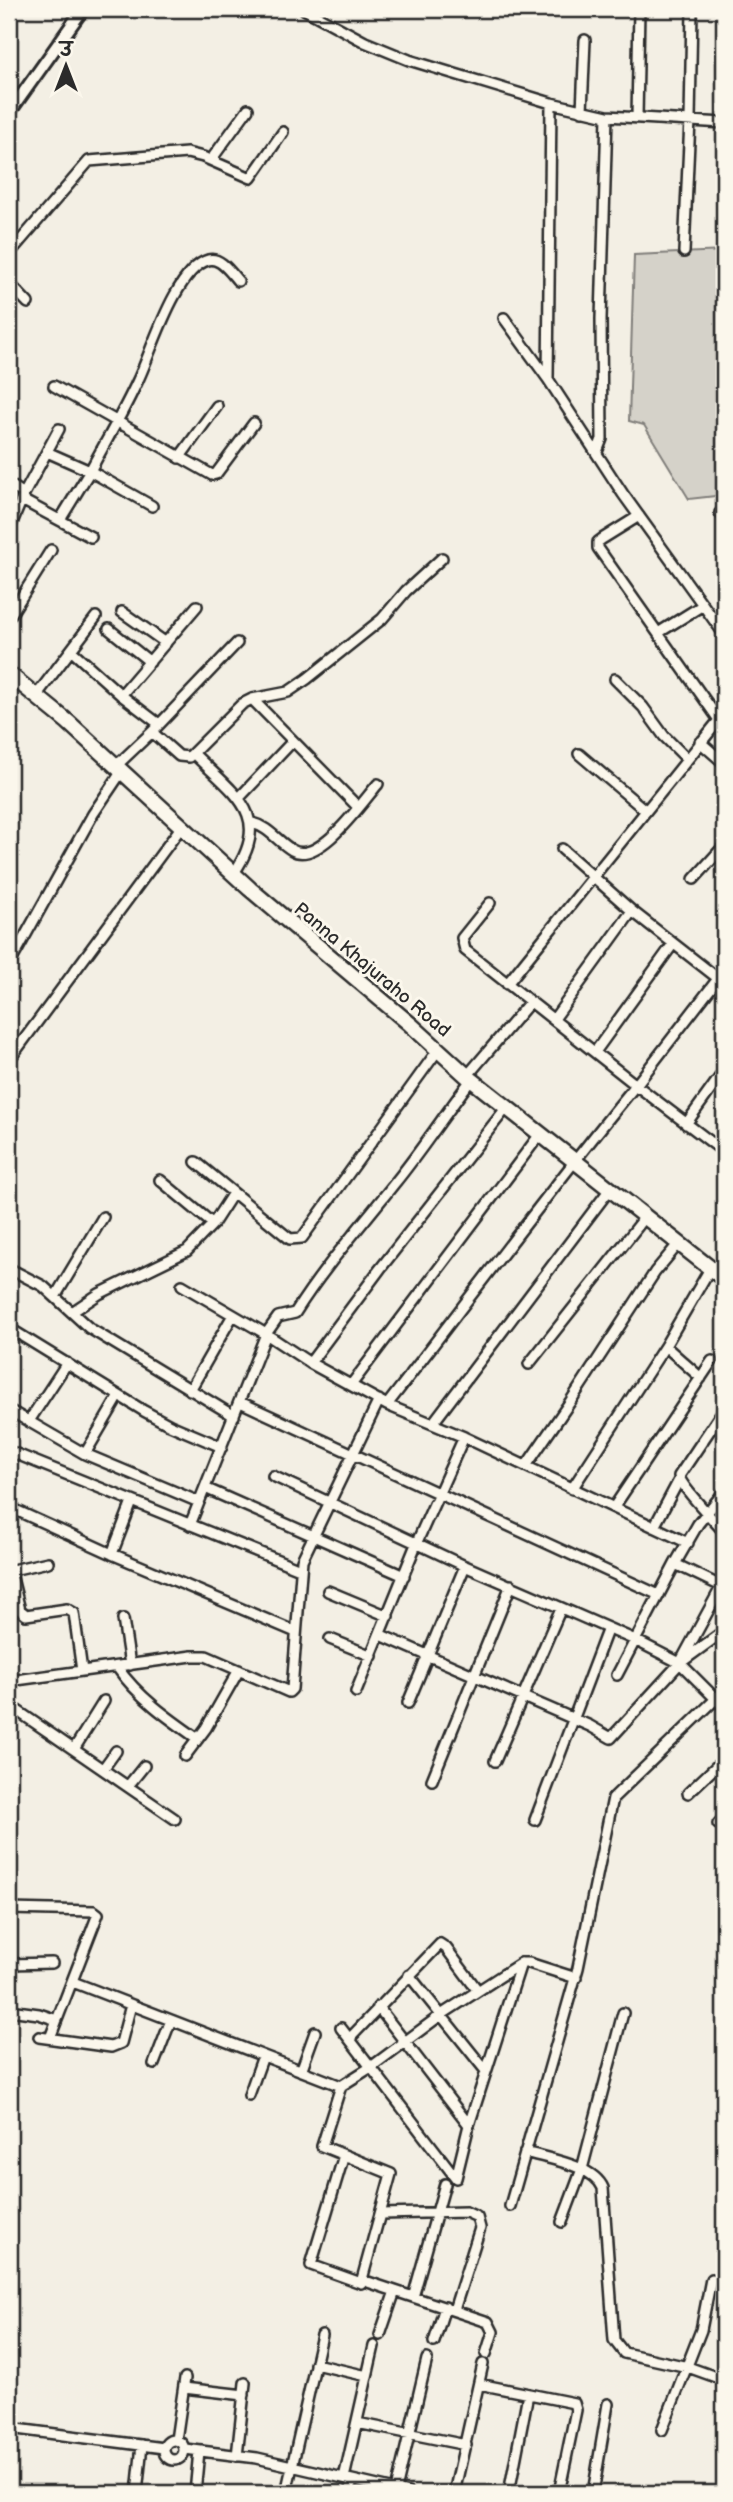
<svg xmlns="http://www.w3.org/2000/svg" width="733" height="2502" viewBox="0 0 733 2502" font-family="'Balsamiq Sans','Playpen Sans Deva',sans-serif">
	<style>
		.green { fill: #d5d2c9; stroke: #807e7a; stroke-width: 2 }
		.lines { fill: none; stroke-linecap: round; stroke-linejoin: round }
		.minor-casing { stroke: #2b2b2b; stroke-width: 14 }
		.tertiary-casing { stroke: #2b2b2b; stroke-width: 16 }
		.primary-casing { stroke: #2b2b2b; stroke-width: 19 }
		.minor { stroke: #fbf7ec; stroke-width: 9 }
		.tertiary { stroke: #fbf7ec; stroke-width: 10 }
		.primary { stroke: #fbf7ec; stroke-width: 14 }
		.labels { text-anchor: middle; stroke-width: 6; stroke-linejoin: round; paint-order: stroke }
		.street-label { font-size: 19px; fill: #2b2b2b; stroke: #fbf7ec }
	</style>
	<rect width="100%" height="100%" fill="#f3efe4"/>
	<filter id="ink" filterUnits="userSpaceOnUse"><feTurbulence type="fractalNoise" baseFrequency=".0143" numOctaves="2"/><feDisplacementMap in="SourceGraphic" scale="14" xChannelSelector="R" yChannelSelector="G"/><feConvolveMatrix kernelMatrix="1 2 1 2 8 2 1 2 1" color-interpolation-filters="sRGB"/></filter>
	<g filter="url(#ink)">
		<path class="green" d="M724,251V495L689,499L644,425L629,421L634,255Z"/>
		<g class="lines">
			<g class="minor-casing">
				<path id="minor" d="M304,9L365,42L409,60L551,103L607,116L724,123
					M551,103L548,379L623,494L724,634
					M582,111L585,40
					M637,118L639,9
					M211,160L248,109
					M684,252L690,120L692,9
					M9,254L89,161L187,153L203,157L251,178L283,132
					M9,283L28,303
					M504,318L548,379
					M54,386L212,475L216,474L254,423
					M47,452L90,471C106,441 124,411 138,380C152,351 175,270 208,260C220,256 231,273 238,281
					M597,452L602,439L601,319L607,116
					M179,458L217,406
					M9,484L24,494
					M22,500L91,537
					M720,513L724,518
					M639,516L602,539L598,542V548L719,720
					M60,520L90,471L152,506
					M9,530L24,494L59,429
					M122,612L166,643
					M9,617L51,550
					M109,629L150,662
					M658,633L703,605
					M72,651L121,695L159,724
					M615,679L643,707L664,736L687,759
					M121,695L197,606
					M36,696L96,617
					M252,699L358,807
					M152,732L179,756L189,757L242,704L252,699L288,692L307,679L382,619L406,591L442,558
					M700,742L724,763
					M194,754C234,794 274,815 234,873
					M579,754L646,811
					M116,766L152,732L237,643
					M239,798L292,742
					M252,823C269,827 278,842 292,850C319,866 362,802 378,784
					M562,849L632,911L724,983
					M694,879L724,846
					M490,903L462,938L465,950L636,1085L724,971
					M9,965L93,814L122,771
					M507,984L724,714
					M554,1019L632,911
					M595,1052L673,944
					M9,1060L182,826
					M467,1076L530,1002
					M686,1124L724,1071
					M196,1162L290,1239L302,1238L438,1050
					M160,1180L213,1224
					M12,1270L43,1286L89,1328L234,1416
					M182,1285L266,1334L310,1363L387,1405L464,1437L688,1543
					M55,1297L103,1217
					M72,1312L99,1294L187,1251L213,1224L233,1193
					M9,1328L144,1411L170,1425L222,1447
					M665,1346L701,1378
					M310,1363L380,1269L507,1107
					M529,1364L646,1216
					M351,1385L541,1133
					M190,1390L233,1315
					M240,1402L659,1595
					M387,1405C470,1298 550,1189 636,1085L724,1152
					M724,1409L679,1476C681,1487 714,1520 724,1532
					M9,1410L85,1454L199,1502
					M29,1421L67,1363
					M433,1423L610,1189
					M9,1451L300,1569
					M85,1454L119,1396
					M526,1466L570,1402L655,1272L680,1242
					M273,1476L465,1566L635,1640L680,1663
					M205,1488L404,1576
					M572,1489L665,1346L711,1267
					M9,1507L112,1554L296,1632
					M614,1507L712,1361
					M190,1525L266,1334L278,1317L295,1313C324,1267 360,1227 394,1184C421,1151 445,1114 471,1080
					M654,1527L679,1480
					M112,1554L132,1502
					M48,1562L12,1570L11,1574L20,1610L26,1615L67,1609L74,1613L82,1671
					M675,1564L721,1586
					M724,1582L680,1663L724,1707
					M328,1591L388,1616
					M123,1619L130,1665
					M381,1635L590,1726L611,1738L680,1663L724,1631
					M330,1639L372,1656
					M117,1667C138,1697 168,1718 198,1739
					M617,1675L675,1564L698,1524L724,1492
					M9,1681L192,1656H206L289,1692L292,1689L302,1560L379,1400
					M356,1692L417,1542L464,1437
					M408,1703L465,1566
					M9,1705L175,1819
					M74,1749L104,1701
					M185,1756L206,1728L239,1670
					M495,1761L561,1608
					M103,1769L116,1751
					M432,1780L511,1585
					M128,1786L144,1766
					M688,1793L724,1759
					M535,1820L608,1628
					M718,1824L724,1818
					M9,1909L94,1911L98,1914L50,2038
					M9,1964L52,1963
					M409,1975L486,2071
					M73,1982L341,2086L371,2067L441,2015L521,1963H529L576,1978
					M378,2007L469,2125
					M9,2010L39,2014L57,2020
					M341,2028L456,2178L469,2125L521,1963
					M39,2037L111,2047L121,2043L131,2005
					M350,2038L440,1944L446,1948L478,1991
					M154,2064L171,2020
					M301,2071L315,2032
					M341,2086L322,2146L391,2174L361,2283L311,2265L344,2155
					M249,2095L263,2056
					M525,2152C548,2159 593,2165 603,2188L614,2340L624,2353L688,2367L724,2380
					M510,2206L578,1968L613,1798L724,1691
					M381,2214L466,2212L477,2217L480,2228L454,2310
					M562,2222L582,2169L623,2013
					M362,2280L488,2322L493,2332L486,2354
					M413,2297L445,2184
					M380,2335L395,2291
					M434,2342L445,2307
					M315,2364L367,2376
					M479,2384L574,2403L576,2410L559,2493
					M184,2388L244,2395
					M357,2423L466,2445
					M9,2428L164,2448
					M662,2430L701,2330L711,2279
					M164 2450a10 10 0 1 1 20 0a10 10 0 1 1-20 0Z
					M176,2440L185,2378
					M185,2449L257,2458L408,2493
					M237,2456L245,2383
					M344,2478L374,2346
					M396,2490L427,2359
					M137,2493L142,2445
					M195,2493L199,2451
					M286,2493L322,2335
					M349,2493L352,2481
					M454,2493L483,2364
					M509,2493L528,2394
					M593,2493L608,2404"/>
			</g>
			<g class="tertiary-casing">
				<path id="tertiary" d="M9,113L83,9"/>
			</g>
			<g class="primary-casing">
				<path id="primary" d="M9,674L68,722L250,889L410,1024L467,1076L724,1279"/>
			</g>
			<use href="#minor" class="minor"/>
			<use href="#tertiary" class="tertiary"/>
			<use href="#primary" class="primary"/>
		</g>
	</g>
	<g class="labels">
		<g class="street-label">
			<text transform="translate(373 969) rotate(40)" y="7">Panna Khajuraho Road</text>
		</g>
	</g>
	<rect width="733" height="2502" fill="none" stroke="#fbf7ec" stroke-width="35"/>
	<rect x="18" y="18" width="698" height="2467" fill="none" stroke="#2b2b2b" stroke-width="2.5" filter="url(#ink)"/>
	<g transform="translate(66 66)" stroke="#fbf7ec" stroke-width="5" paint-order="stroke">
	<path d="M0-5L12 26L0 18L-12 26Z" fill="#2b2b2b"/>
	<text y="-10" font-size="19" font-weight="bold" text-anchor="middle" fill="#2b2b2b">उ</text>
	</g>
</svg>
